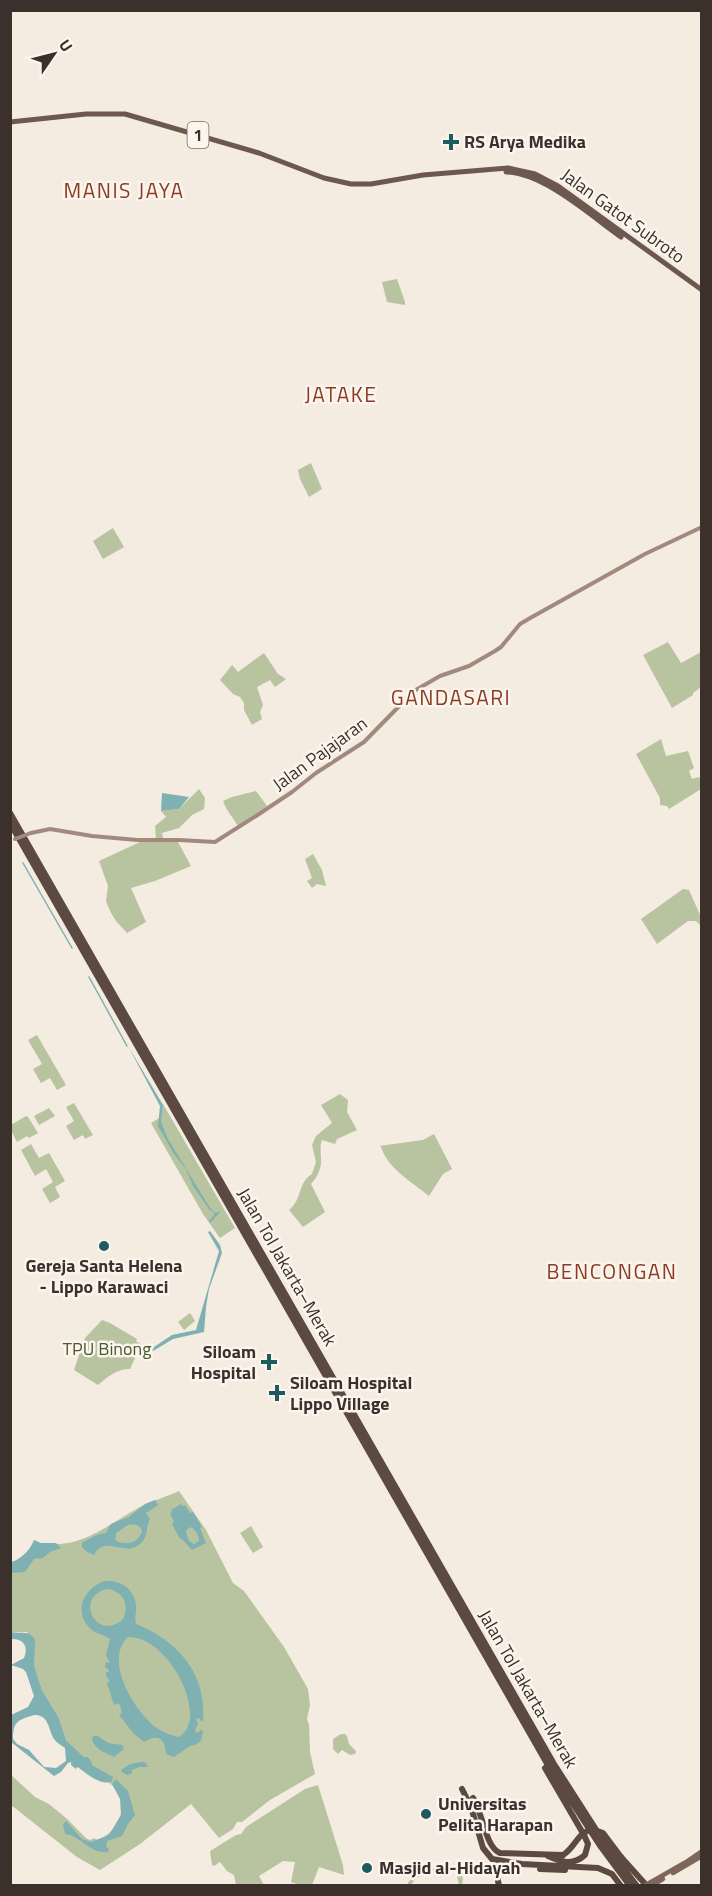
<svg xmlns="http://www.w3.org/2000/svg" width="712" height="1896" viewBox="0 0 712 1896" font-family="'Titillium Web',sans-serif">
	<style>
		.green { fill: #b8c4a0 }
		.water { fill: #7fb0b2; fill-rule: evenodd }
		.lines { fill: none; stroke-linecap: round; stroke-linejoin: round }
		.stream { stroke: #7fb0b2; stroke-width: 1.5 }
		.secondary { stroke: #a18a7d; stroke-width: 4 }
		.primary { stroke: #7d675c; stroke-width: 4.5 }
		.trunk { stroke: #6c584f; stroke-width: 5 }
		.motorway { stroke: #5c4a42; stroke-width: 6 }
		.secondary-bridge { stroke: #a18a7d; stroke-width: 4 }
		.primary-bridge { stroke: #7d675c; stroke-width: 4.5 }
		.motorway-bridge { stroke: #5c4a42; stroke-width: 6 }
		.poi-dot { fill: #1f5a5e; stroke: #fbf5ee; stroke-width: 2 }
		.labels { text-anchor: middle; stroke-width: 5; stroke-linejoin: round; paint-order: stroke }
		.shield { fill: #fbf5ee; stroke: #756b66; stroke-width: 1.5 }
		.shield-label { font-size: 16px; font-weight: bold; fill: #3b302b }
		.poi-label { font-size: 18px; font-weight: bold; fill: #3b302b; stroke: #fbf5ee; text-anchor: start }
		.street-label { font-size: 18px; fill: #3b302b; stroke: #fbf5ee }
		.park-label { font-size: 18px; fill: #4a5a2e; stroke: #fbf5ee }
		.quarter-label { font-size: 21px; letter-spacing: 1.5px; fill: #8c3b22; stroke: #fbf5ee }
	</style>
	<rect width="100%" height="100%" fill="#f4ebe1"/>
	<path class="green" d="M397,279L405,302V305L387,302L382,282Z
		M311,463L322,489L309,497L300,479L298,470Z
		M113,528L124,547L103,559L93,541Z
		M668,642L681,663L701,652V687L693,693V695L672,708L643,655Z
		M264,653L278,674L286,679L275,687L270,680L257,687L263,705L260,712L262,719L252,725L244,710V703L240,697L233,694L220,680L232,665L238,672Z
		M661,739L666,756L688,751L694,768L689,771L692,779L699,777L701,782V789L669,809L667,806L660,805V798L636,754Z
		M199,789L205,798L204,809L192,815L179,828L162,833L164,842H178L191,866L155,881L131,888L146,922L127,933L116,921L110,911L106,901L108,886L99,861L140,842L156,841L155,826L166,817L161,811L179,809Z
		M256,791L267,806L238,826L226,808L223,801L232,797Z
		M313,854L322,870L326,886L317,884L312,888L307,881L312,878L305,859Z
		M683,889L689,890L701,917V926L696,921H688L657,944L641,919Z
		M37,1035L66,1085L57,1090L50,1078L41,1083L33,1069L42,1064L28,1040Z
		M340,1094L348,1100L347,1112L357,1130L337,1139L335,1144L322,1140C318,1151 324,1161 319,1171C318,1176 314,1180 311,1184L325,1212L303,1227L289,1210C303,1199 297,1183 312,1174L316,1162L312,1145L316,1136L332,1123L321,1105Z
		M74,1103L93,1135L85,1139L83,1135L74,1140L66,1126L74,1121L66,1107Z
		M163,1104L235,1228L220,1238L203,1214L151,1123L161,1117Z
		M49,1108L55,1116L39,1125L34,1116Z
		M26,1116L28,1117L38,1133L29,1138L27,1136L17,1142L11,1130V1125Z
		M434,1134L452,1169L443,1174L429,1196C412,1182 388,1169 381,1147L379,1146L423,1140Z
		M31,1144L39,1158L49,1153L65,1181L55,1187L60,1197L50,1203L42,1189L53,1182L46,1169L35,1176L21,1150Z
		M190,1313L195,1321L184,1330L178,1322Z
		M102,1320L110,1323L137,1339L136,1341L143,1346L136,1356L130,1369C116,1369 109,1376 98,1385L74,1370L85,1338Z
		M179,1491L206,1530L233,1583L244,1591L284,1647L308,1689L310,1705L307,1719L309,1725L310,1752L315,1774L270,1800L242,1822H237L233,1829L219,1838L191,1804L140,1844L100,1870L77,1857L11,1805L10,1774L35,1797L49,1804L66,1818L87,1839L91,1840L94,1838L97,1840C120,1833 133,1798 109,1783L112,1782V1777L92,1765V1762L88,1757H84L66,1740L59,1718L42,1690L34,1665V1653L27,1632H11V1564L29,1551L34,1542C80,1552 103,1527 140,1507C153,1500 167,1497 179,1491Z
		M251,1526L263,1547L253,1553L240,1533Z
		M341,1734H345L347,1736L349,1744L356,1751L355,1754L350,1755L342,1750L338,1754L333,1749V1739Z
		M318,1785L343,1865L344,1875L319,1867L312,1885H300L291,1882L295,1862L283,1861L259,1876L264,1885H236L234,1875L227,1871L220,1862L214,1866L212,1865L210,1851L236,1835L241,1834L246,1827L305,1789Z
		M448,1865C459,1866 465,1875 462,1885H459L456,1872L449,1868L416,1878L411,1885H407C413,1871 434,1869 448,1865Z"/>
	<path class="water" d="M162,793L189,797L179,809L161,811Z
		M128,1046L163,1105L161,1122L168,1139L210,1208L215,1213L221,1211L210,1223L209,1221L214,1215V1213L209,1209L193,1186L186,1169L174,1154L158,1126L160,1106Z
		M210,1231L220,1245L222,1253L209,1289L206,1307L204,1332L173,1339L153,1351L151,1349L172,1335L196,1330L219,1251L208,1232Z
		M155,1500L158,1505L146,1513L150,1519C146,1526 148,1536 142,1542C125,1560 106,1533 94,1555L87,1552L82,1547V1543C90,1538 97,1534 106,1533L110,1525L113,1523L129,1517L145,1504ZM128,1525C134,1524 140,1524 142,1531C139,1542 129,1545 118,1542L115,1539L116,1533Z
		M181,1504L183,1506L185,1505L190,1513L193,1512L202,1527L200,1528L206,1543L192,1550L181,1538L180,1539L172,1524L174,1522L170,1514L172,1512L171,1510ZM191,1527C196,1531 199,1535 199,1541L194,1544C187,1541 187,1536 186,1530Z
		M34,1540L41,1543H56L61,1548L50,1552L43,1558L34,1559L25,1572L11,1573V1562C21,1560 30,1550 34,1540Z
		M105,1581C120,1580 134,1588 136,1605C137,1612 134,1617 136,1624C177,1640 207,1674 203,1720L202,1722L199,1718L196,1719L198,1723L195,1731L197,1733L201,1730L203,1731L201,1741L195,1745L190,1746L174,1757L166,1754C165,1739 158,1733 144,1742L134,1734L119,1715L122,1713L120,1705L117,1703L114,1705L107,1683L110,1681L106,1676V1672H108L109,1670L105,1667L106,1662L110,1663L106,1655L110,1639C103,1634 94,1634 89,1627C73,1610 85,1587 105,1581ZM107,1589C123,1591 130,1605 123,1619C97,1643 73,1597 107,1589ZM128,1637C168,1635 211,1718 179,1737C171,1735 164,1733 157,1728C135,1713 103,1660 128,1637Z
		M10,1632C20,1634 31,1630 35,1640L34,1665L42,1690L59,1718L66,1740L84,1757H88L92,1762V1765L113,1777L112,1782C99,1785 89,1775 79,1768L77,1767L76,1769L71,1765V1762L68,1763L61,1772L54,1776L11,1742V1715L28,1707L34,1696L26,1672L23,1669L11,1665L24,1658C29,1646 23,1638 11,1639ZM34,1715C49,1714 48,1729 54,1739C57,1743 61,1745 65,1748L66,1761L56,1768L44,1767L29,1750L17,1744L13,1739C13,1721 18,1720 34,1715Z
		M93,1736H98L108,1743L122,1745L124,1749L114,1757C104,1752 96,1750 92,1740Z
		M143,1762L146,1763L148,1767H139L132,1770V1773L127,1775L122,1772L121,1770L130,1764Z
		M116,1779L128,1791L135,1815L128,1824L122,1836L107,1841L106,1847L109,1849L108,1852C89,1854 82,1836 65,1834L63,1825L66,1821L82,1839L91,1842L109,1835L121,1815L120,1799L112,1784Z"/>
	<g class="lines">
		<path class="stream" d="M23,863L72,948
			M89,977L127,1046"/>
		<path class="secondary" d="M31,833L50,829L92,836L137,840H179L215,842L256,816L292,792L316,773L364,742L414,691L440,676L469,666L495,651L501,647L520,624L532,617L645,554L702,527"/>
		<path class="primary" d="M673,1873L702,1856
			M651,1882L686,1862L702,1851
			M651,1886L663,1879"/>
		<path class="trunk" d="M10,122L86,114H125L259,153L324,178L351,184H371L423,175L508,168L535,174L558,186L702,290
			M506,172C544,173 590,215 621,237"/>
		<path class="motorway" d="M10,813L554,1764L604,1842L637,1886
			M10,823L549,1767L601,1847L630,1886
			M545,1768L584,1835L588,1844L585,1855C573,1866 561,1862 548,1856
			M462,1789L471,1807L483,1848L492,1859L522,1864L598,1868L612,1874L621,1886
			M473,1798C483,1813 485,1847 500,1853L563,1855
			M621,1857L647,1886
			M540,1869L565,1870
			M499,1886C496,1871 494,1867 510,1863"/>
		<path class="secondary-bridge" d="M15,839L31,833"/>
		<path class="primary-bridge" d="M644,1886L651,1882"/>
		<path class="motorway-bridge" d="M563,1855C575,1848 577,1833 592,1829L603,1833L621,1857"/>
	</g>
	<g class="poi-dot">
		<path d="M448 133h6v6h6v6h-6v6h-6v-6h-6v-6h6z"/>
		<circle cx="104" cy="1246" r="6"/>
		<path d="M266 1353h6v6h6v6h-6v6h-6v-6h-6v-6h6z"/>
		<path d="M274 1384h6v6h6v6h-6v6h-6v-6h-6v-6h6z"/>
		<circle cx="426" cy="1814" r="6"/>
		<circle cx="367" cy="1868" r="6"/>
	</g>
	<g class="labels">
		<rect class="shield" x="187.5" y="122" width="21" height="26" rx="4.5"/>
		<g class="shield-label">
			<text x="198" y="141">1</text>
		</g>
		<g class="poi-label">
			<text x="464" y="148">RS Arya Medika</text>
			<text x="104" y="1272" text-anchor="middle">Gereja Santa Helena<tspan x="104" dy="21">- Lippo Karawaci</tspan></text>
			<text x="256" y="1358" text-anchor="end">Siloam<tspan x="256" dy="21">Hospital</tspan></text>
			<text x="290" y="1389">Siloam Hospital<tspan x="290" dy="21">Lippo Village</tspan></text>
			<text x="438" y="1810">Universitas<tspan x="438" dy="21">Pelita Harapan</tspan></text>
			<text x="379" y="1874">Masjid al-Hidayah</text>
		</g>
		<g class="street-label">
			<text transform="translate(623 216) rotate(36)" y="6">Jalan Gatot Subroto</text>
			<text transform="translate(320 754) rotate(-36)" y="6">Jalan Pajajaran</text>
			<text transform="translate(287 1267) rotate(60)" y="6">Jalan Tol Jakarta–Merak</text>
			<text transform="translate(528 1689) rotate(60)" y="6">Jalan Tol Jakarta–Merak</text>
		</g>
		<g class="park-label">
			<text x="107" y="1355">TPU Binong</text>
		</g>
		<g class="quarter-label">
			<text x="124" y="198">MANIS JAYA</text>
			<text x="341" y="402">JATAKE</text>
			<text x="451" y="705">GANDASARI</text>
			<text x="612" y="1279">BENCONGAN</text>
		</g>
	</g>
	<rect width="712" height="1896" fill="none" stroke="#3b302b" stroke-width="24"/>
	<g transform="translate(54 54) rotate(55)" stroke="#fbf5ee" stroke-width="4.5" paint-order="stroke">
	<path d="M0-4.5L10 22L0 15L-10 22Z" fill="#3b302b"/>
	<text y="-9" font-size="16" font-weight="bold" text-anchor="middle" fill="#3b302b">U</text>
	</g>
</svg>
